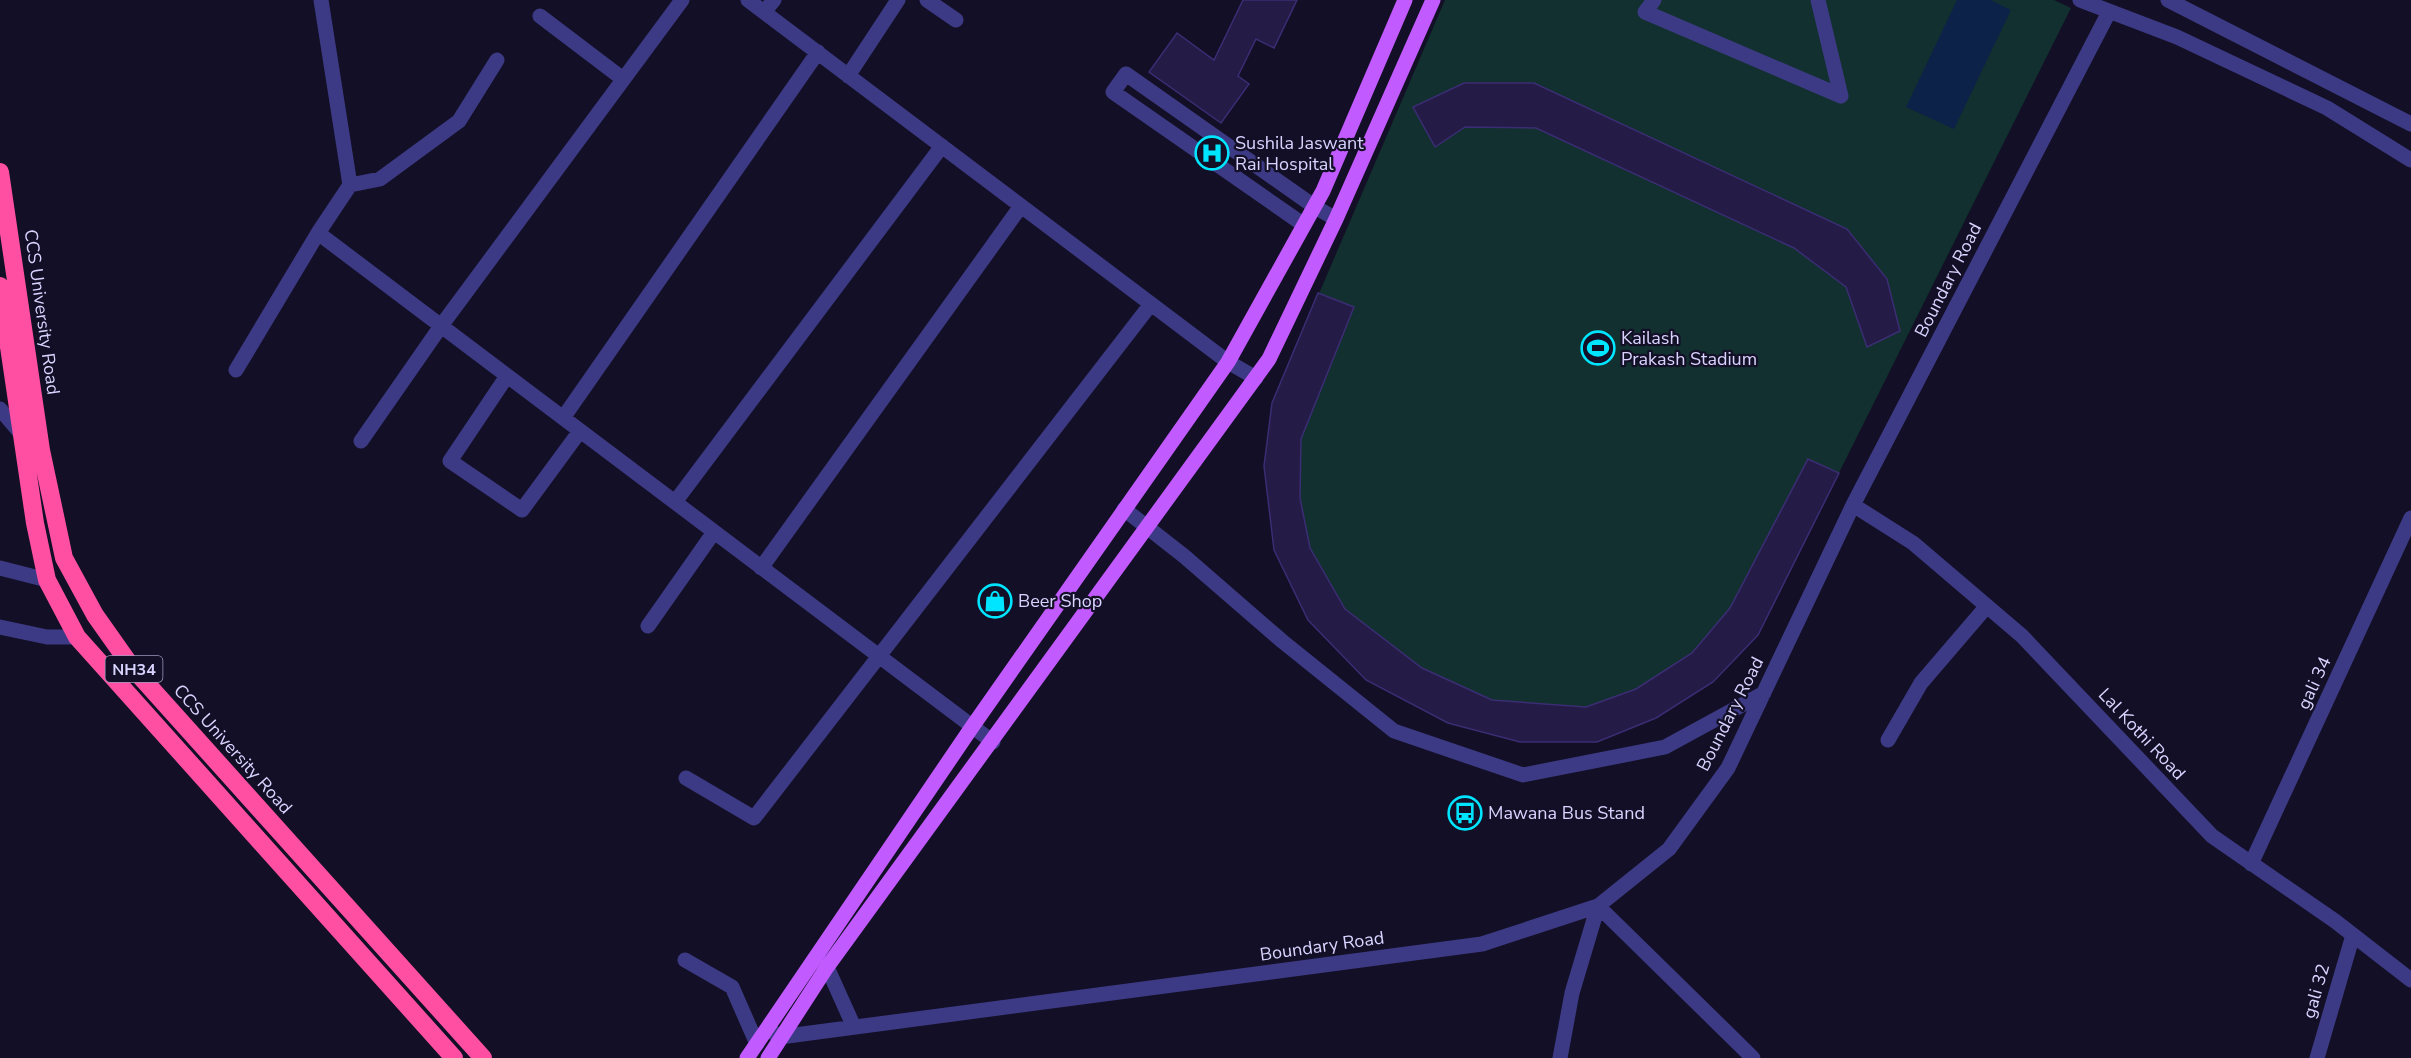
<svg xmlns="http://www.w3.org/2000/svg" width="2411" height="1058" viewBox="0 0 2411 1058" font-family="'Nunito Sans',sans-serif">
	<style>
		.green { fill: #12302f }
		.water { fill: #0c2248 }
		.building { fill: #241b47; stroke: #3b2d73; stroke-width: 1.5 }
		.lines { fill: none; stroke-linecap: round; stroke-linejoin: round }
		.minor { stroke: #3d3a85; stroke-width: 15 }
		.major { stroke: #c25bff; stroke-width: 15 }
		.highway { stroke: #ff4fa3; stroke-width: 18 }
		.labels { text-anchor: middle; stroke-width: 4.5; stroke-linejoin: round; paint-order: stroke }
		.shield { fill: #130f26; stroke: #9e99be; stroke-width: 1.5 }
		.shield-label { font-size: 16px; font-weight: bold; fill: #d9d4ff }
		.poi-label { font-size: 18px; fill: #d9d4ff; stroke: #130f26; text-anchor: start }
		.street-label { font-size: 18px; fill: #d9d4ff; stroke: #130f26 }
	</style>
	<rect width="100%" height="100%" fill="#130f26"/>
	<path class="green" d="M1445,0H2054L2071,8L1758,635L1713,682L1656,718L1597,742H1520L1448,723L1366,680L1308,620L1272,403Z"/>
	<path class="water" d="M1957,0H1991L2011,10L1954,129L1906,107Z"/>
	<path class="building" d="M1243,0H1297L1274,48L1256,39L1238,76L1249,84L1221,123L1149,72L1177,33L1214,60Z
		M1464,83H1534L1847,229L1887,279L1900,331L1867,347L1846,287L1794,248L1536,128L1465,127L1435,147L1413,107Z
		M1318,293L1354,307L1301,439L1300,498L1310,548L1345,609L1422,668L1492,700L1586,707L1636,689L1692,653L1730,608L1808,459L1839,473L1758,635L1713,682L1656,718L1597,742H1520L1448,723L1366,680L1308,620L1274,550L1264,466L1272,403Z"/>
	<g class="lines">
		<path class="minor" d="M321,0L350,185L318,233L993,742
			M748,0L1228,362L1256,378
			M927,0L956,20
			M1654,0L1645,12L1841,96L1818,0
			M2080,0L2177,37L2327,108L2411,160
			M2168,0L2411,124
			M764,12L774,0
			M540,16L623,79
			M848,76L898,0
			M350,185L380,179L459,121L497,60
			M1304,225L1113,92L1126,74L1315,207L1336,219
			M236,370L318,233
			M507,376L450,461L522,510L580,431
			M0,409L23,436
			M563,418L818,52
			M361,441L441,326L682,0
			M675,502L942,146
			M1853,505L1913,543L2022,636L2212,836L2335,921L2411,980
			M1124,509L1184,556L1282,641L1394,731L1523,775L1665,747L1764,693
			M0,568L47,580
			M761,568L1021,206
			M648,626L714,532
			M0,627L47,637H77
			M1888,740L1921,683L1987,606
			M686,778L754,818L1151,304
			M2251,864L2411,518
			M685,960L732,987L757,1044
			M818,960L827,967L854,1027
			M768,1029L780,1037L1482,944L1598,906L1669,849L1728,768L1853,505L2109,12
			M1560,1058L1572,993L1598,906L1753,1058
			M2317,1058L2353,935"/>
		<path class="major" d="M747,1058L972,727L1228,362L1323,191L1405,0
			M768,1058L827,967L1269,359L1336,219L1433,0"/>
		<path class="highway" d="M0,172L41,450L64,558L95,615L131,666L483,1058
			M0,286L35,523L47,580L77,637L454,1058"/>
	</g>
	<defs>
		<g id="hospital-ring" transform="scale(1.725)"><circle r="9.5" fill="#130f26" stroke="#00e5ff" stroke-width="1.5"/><path d="M-5-5h3v3.5h4V-5h3V5h-3V1.5h-4V5h-3Z" fill="#00e5ff"/></g>
		<g id="stadium-ring" transform="scale(1.725)"><circle r="9.5" fill="#130f26" stroke="#00e5ff" stroke-width="1.5"/><path d="M0-5a6.5 5 0 1 0 0 10a6.5 5 0 1 0 0-10ZM-3.5-1.8h7v3.6h-7Z" fill="#00e5ff"/></g>
		<g id="shop-ring" transform="scale(1.725)"><circle r="9.5" fill="#130f26" stroke="#00e5ff" stroke-width="1.5"/><path d="M-5-2.5h2.3a2.7 3.5 0 0 1 5.4 0H5L5.5 6h-11ZM-1.5-2.5h3a1.5 2.3 0 0 0-3 0Z" fill="#00e5ff"/></g>
		<g id="bus-ring" transform="scale(1.725)"><circle r="9.5" fill="#130f26" stroke="#00e5ff" stroke-width="1.5"/><path d="M-5-6H5V4H4V6H2V4H-2V6H-4V4H-5ZM-3.5-4V0h7V-4ZM-3.5 1.2v1.5H-2V1.2ZM2 1.2v1.5H3.5V1.2Z" fill="#00e5ff"/></g>
	</defs>
	<g fill-rule="evenodd">
		<use href="#hospital-ring" x="1212" y="153"/>
		<use href="#stadium-ring" x="1598" y="348"/>
		<use href="#shop-ring" x="995" y="601"/>
		<use href="#bus-ring" x="1465" y="813"/>
	</g>
	<g class="labels">
		<rect class="shield" x="105.5" y="656" width="57" height="26" rx="4.5"/>
		<g class="shield-label">
			<text x="134" y="675">NH34</text>
		</g>
		<g class="poi-label">
			<text x="1235" y="149">Sushila Jaswant<tspan x="1235" dy="21">Rai Hospital</tspan></text>
			<text x="1621" y="344">Kailash<tspan x="1621" dy="21">Prakash Stadium</tspan></text>
			<text x="1018" y="607">Beer Shop</text>
			<text x="1488" y="819">Mawana Bus Stand</text>
		</g>
		<g class="street-label">
			<text transform="translate(1948 280) rotate(-63)" y="6">Boundary Road</text>
			<text transform="translate(42 312) rotate(82)" y="6">CCS University Road</text>
			<text transform="translate(2314 683) rotate(-65)" y="6">gali 34</text>
			<text transform="translate(1730 714) rotate(-63)" y="6">Boundary Road</text>
			<text transform="translate(2142 734) rotate(47)" y="6">Lal Kothi Road</text>
			<text transform="translate(233 749) rotate(48)" y="6">CCS University Road</text>
			<text transform="translate(1322 946) rotate(-8)" y="6">Boundary Road</text>
			<text transform="translate(2316 991) rotate(-74)" y="6">gali 32</text>
		</g>
	</g>
</svg>
